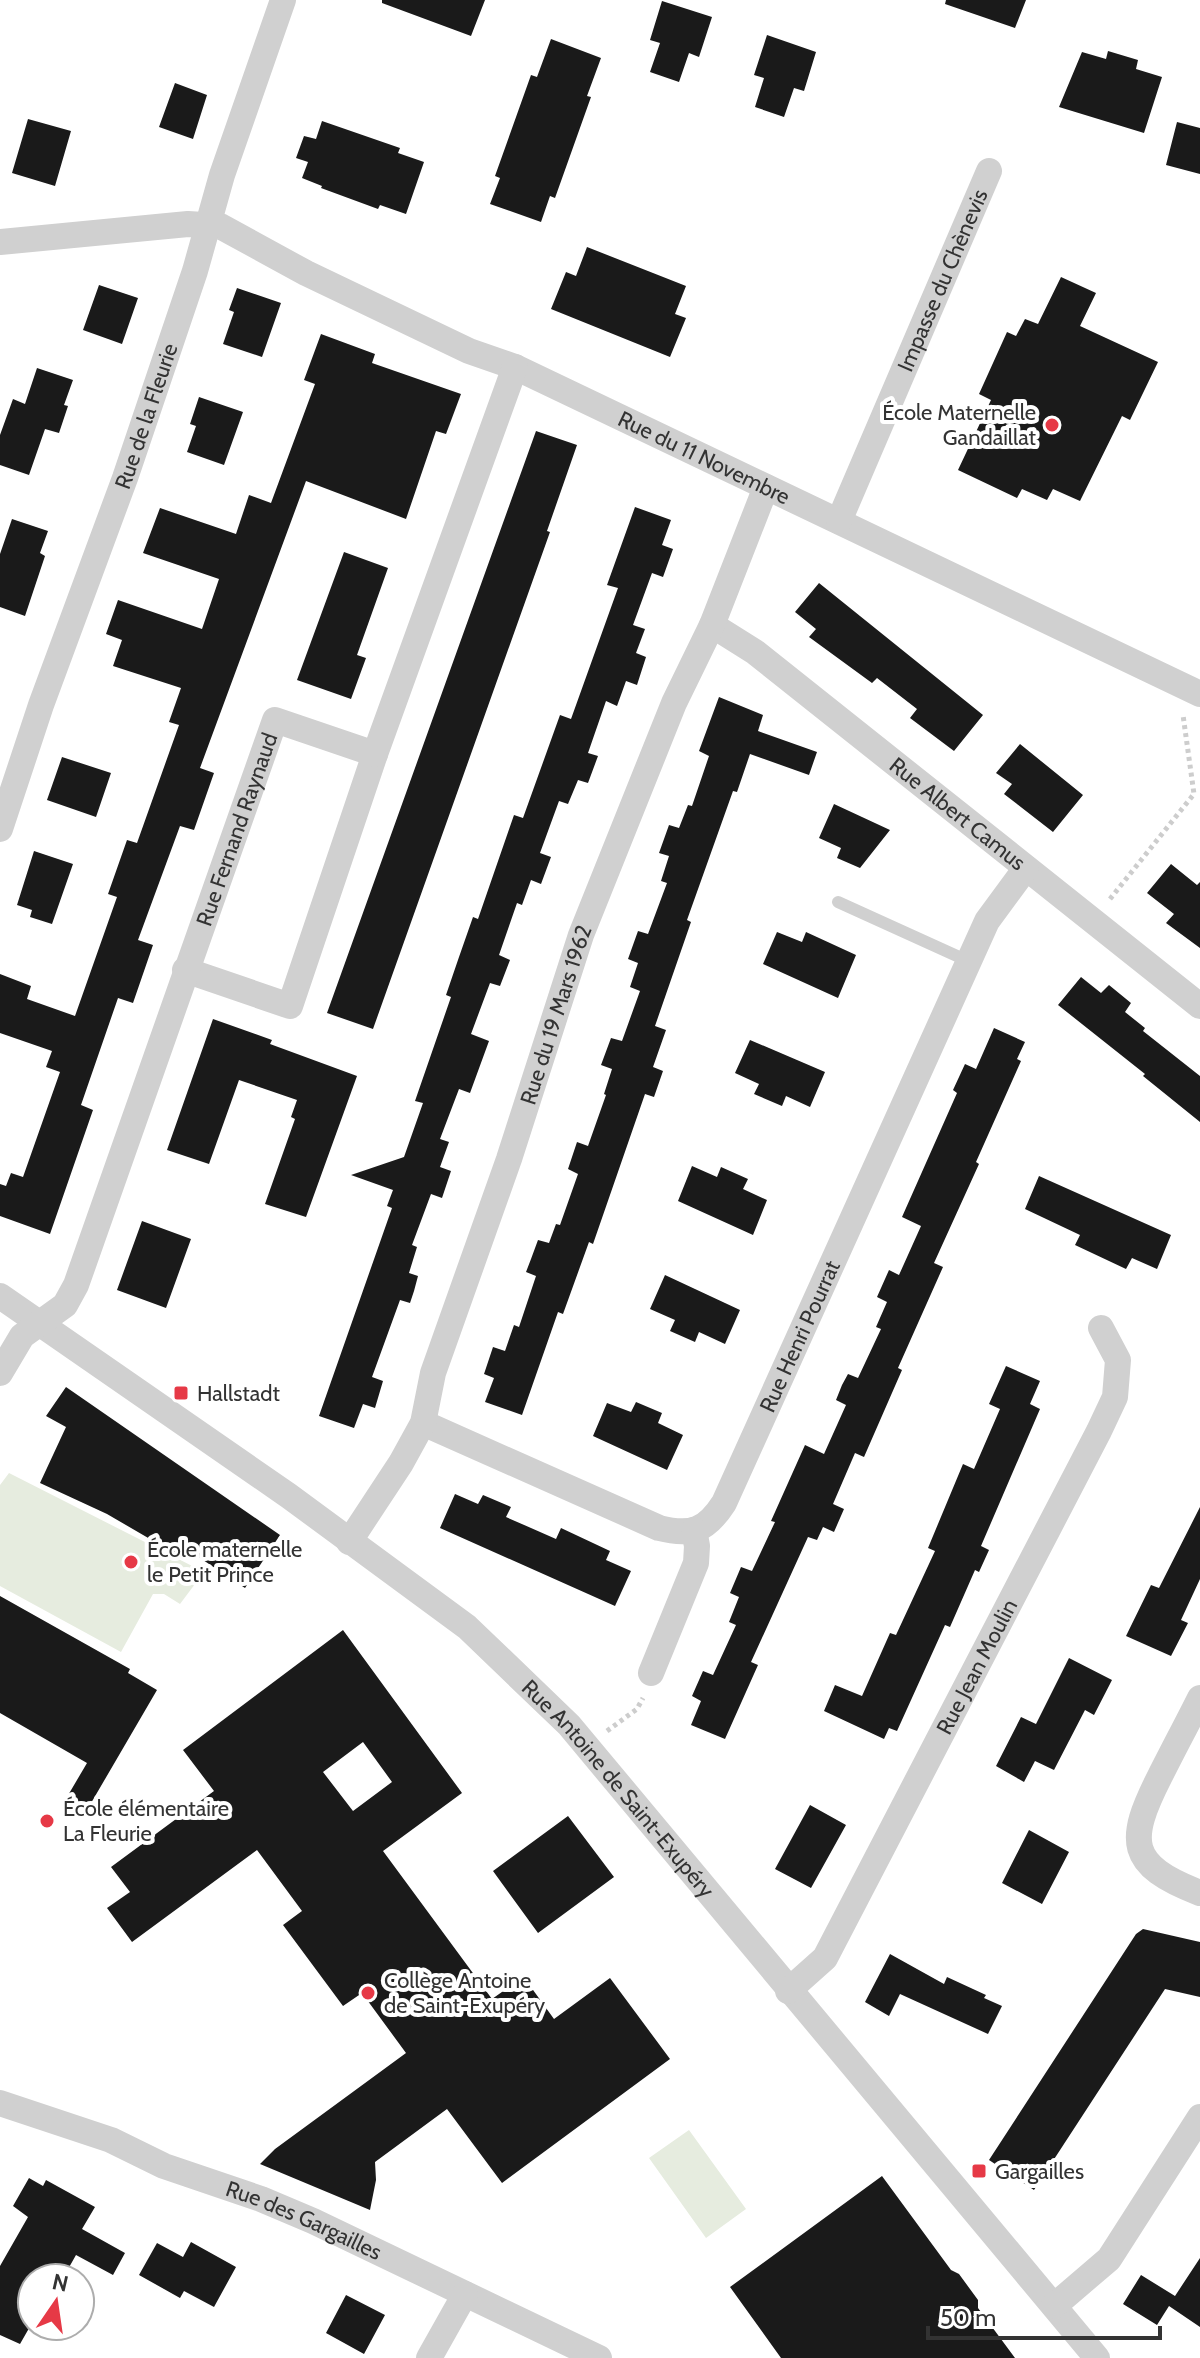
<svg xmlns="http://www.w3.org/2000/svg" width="1200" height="2358" viewBox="0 0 1200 2358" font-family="Cabin,sans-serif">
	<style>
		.green { fill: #e6ecdf }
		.building { fill: #1a1a1a; fill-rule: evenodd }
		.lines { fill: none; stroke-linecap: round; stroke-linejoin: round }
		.path { stroke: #cdcdcd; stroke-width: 5; stroke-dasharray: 4 4; stroke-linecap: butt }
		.lane { stroke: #d0d0d0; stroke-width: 12 }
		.street { stroke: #d0d0d0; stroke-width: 26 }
		.poi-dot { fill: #e63946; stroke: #fff; stroke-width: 3 }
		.labels { text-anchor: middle; stroke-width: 8; stroke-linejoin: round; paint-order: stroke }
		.street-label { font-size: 22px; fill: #333; stroke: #fff }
		.poi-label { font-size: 22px; fill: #333; stroke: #fff; text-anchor: start }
	</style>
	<rect width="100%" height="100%" fill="#fff"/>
	<path class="green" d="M9,1473L204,1572L180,1604L164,1594H153L121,1652L0,1586V1485Z
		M689,2130L746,2209L706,2238L649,2158Z"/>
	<path class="building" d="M382,0H485L471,36L382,3Z
		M946,0H1026L1015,28L945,4Z
		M662,1L712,17L699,57L689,53L679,82L650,72L660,43L650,40Z
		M767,35L816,52L804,91L794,88L784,117L755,107L764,78L754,75Z
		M551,39L601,58L587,96L591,97L555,198L550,196L541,222L490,204L500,178L495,176L531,75L537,77Z
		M1108,51L1138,60L1136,69L1162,77L1144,133L1059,107L1082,52L1106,59Z
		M175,83L207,95L193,139L159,127Z
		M28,119L71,131L55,186L12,173Z
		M322,121L400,148L398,153L424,162L406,214L380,205L378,209L321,188L322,186L302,178L308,162L296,158L304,136L316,139Z
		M1177,122L1200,128V174L1166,165Z
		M587,247L686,286L675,314L686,318L670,357L551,309L566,272L576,276Z
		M1061,277L1096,293L1080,326L1158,362L1130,420L1122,416L1080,501L1053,489L1047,500L1022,489L1017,498L958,470L991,400L979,394L1007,332L1016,336L1025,319L1038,324Z
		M99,285L138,298L122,344L83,330Z
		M237,288L281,303L262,357L223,344L234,312L229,310Z
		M321,334L375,354L372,363L461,394L446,434L436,431L406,519L306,481L200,768L214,773L194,830L180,826L138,940L153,945L133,1003L118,998L81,1105L93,1110L50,1234L0,1216V1184L6,1186L11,1173L23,1177L60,1072L46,1067L52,1051L0,1033V974L31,986L27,999L75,1016L117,897L108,894L127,840L137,843L179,725L169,722L181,688L113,666L122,640L106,634L118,600L202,629L219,579L143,553L160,508L236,534L249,495L271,503L315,384L304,380Z
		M37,368L73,380L64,405L68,406L59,433L45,429L29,475L0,465V435L13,399L25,404Z
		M199,397L243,412L224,465L187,452L196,426L190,424Z
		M536,431L577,445L547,531L550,532L373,1029L327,1013Z
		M635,507L671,520L662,545L673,549L663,577L652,573L633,625L645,629L636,653L646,657L637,685L626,681L617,706L606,701L588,753L598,756L588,783L578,780L568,804L559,801L540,853L551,857L541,884L531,880L522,905L517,903L499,955L510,960L500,986L490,983L471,1034L489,1041L470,1093L459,1089L440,1139L449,1142L440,1167L451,1171L442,1198L431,1194L412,1245L417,1247L409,1273L418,1276L414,1291L410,1303L400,1300L372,1377L383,1381L375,1408L363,1404L354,1428L319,1416L392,1208L387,1206L393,1190L351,1175L404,1157L423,1103L415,1101L451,997L446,995L459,957L473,917L478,919L514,815L523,818L560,715L571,719L618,588L607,585Z
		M12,519L48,531L40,553L45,556L25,616L0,607V554Z
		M344,552L388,568L357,655L366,658L351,699L297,680Z
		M819,583L983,715L954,751L910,718L917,709L877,678L872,683L809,637L816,629L795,612Z
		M719,697L763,715L758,731L817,752L809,775L750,754L737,792L733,791L687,920L691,922L655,1026L666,1030L653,1067L663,1071L654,1097L645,1094L593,1244L589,1242L563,1314L558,1312L522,1415L485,1402L494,1378L484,1374L493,1347L505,1351L514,1325L519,1327L536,1276L526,1272L531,1259L538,1240L549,1243L556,1224L560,1225L578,1174L568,1169L577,1142L588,1146L606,1095L604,1094L612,1069L601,1065L611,1038L622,1041L640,991L630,987L638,963L628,959L638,931L648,934L667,883L661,881L669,856L659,853L669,825L679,828L688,805L692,806L709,756L699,751Z
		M1020,744L1083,795L1053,832L1004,794L1012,784L996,773Z
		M62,757L111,773L96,817L47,800Z
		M834,804L890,830L860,868L837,858L841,848L819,838Z
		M34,851L73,864L52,924L30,917L32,910L17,905Z
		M1171,864L1197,885L1200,882V948L1166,923L1174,914L1147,893Z
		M777,932L802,942L806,932L856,955L838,998L763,964Z
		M1081,977L1101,993L1109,985L1131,1003L1125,1012L1145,1028L1143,1031L1200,1076V1122L1143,1076L1145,1074L1058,1005Z
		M213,1019L272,1040L270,1044L357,1076L306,1217L265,1204L295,1119L291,1117L297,1100L239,1080L209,1164L167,1150Z
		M994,1028L1025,1042L1017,1059L1021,1061L976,1162L979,1164L934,1263L943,1267L898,1368L902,1370L864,1457L855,1453L833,1504L844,1509L834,1532L823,1527L817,1540L808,1537L751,1662L758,1665L725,1739L691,1725L701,1701L692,1696L703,1671L713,1675L736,1625L729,1622L739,1597L730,1593L741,1567L752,1571L775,1522L771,1521L805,1445L824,1454L846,1405L836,1400L842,1385L848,1374L858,1378L881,1329L876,1327L887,1302L877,1297L889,1270L899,1275L921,1226L902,1217L957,1093L953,1090L965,1064L976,1069Z
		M750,1040L825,1072L810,1107L786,1096L782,1106L754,1094L759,1084L735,1073Z
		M692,1166L717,1177L721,1167L748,1179L743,1189L767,1200L753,1235L678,1201Z
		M1039,1176L1171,1235L1157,1269L1132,1258L1126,1269L1075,1245L1080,1235L1025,1209Z
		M142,1221L191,1239L166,1308L117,1290Z
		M665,1275L740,1310L725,1344L699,1332L695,1342L670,1331L675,1320L650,1309Z
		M1006,1366L1040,1381L1030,1404L1040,1409L981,1546L989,1550L979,1572L975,1570L950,1627L945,1625L897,1731L889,1728L884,1739L824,1711L835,1685L862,1696L890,1633L896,1635L935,1551L928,1548L963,1464L974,1469L1000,1409L989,1404Z
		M66,1387L280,1535L245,1588L179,1544L174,1553L107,1514L40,1483L66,1427L46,1416Z
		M636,1402L662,1413L658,1423L683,1435L667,1470L593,1436L607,1403L631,1412Z
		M455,1494L478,1504L483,1495L511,1507L506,1517L556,1539L561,1528L610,1551L606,1560L631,1571L615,1606L440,1528Z
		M1200,1507V1579L1181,1620L1188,1623L1171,1656L1126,1636L1151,1585L1159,1588Z
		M0,1596L130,1669L128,1673L157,1690L87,1810L67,1797L87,1763L0,1713Z
		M343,1630L462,1793L383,1851L492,1999L516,1982L521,1988L528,1983L554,2019L610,1978L670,2059L502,2183L447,2109L375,2162L376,2180L370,2210L260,2164L275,2149L406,2053L362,1993L343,2006L283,1925L302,1911L257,1850L132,1942L107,1908L130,1892L111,1867L214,1791L183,1750ZM363,1742L392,1782L353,1811L323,1772Z
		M1069,1658L1112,1680L1094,1715L1085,1710L1054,1770L1035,1761L1024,1782L996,1766L1021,1717L1036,1724Z
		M810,1805L846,1825L811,1888L775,1869Z
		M568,1816L614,1877L538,1933L493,1871Z
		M1029,1830L1069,1852L1042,1904L1002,1883Z
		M1143,1929L1200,1942V1997L1165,1989L1034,2190L989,2160L1136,1934Z
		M890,1954L944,1984L947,1977L986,1995L984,1998L1002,2006L988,2034L900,1994L889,2016L865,2002Z
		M882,2176L951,2270L959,2274L978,2300V2308L1015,2358H781L730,2287Z
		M29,2178L43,2186L46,2180L95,2207L82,2229L125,2253L113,2275L76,2255L63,2278H32V2323L20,2344L0,2335V2266L28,2217L13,2206Z
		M191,2242L236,2267L214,2307L184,2291L180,2298L139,2275L157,2243L183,2257Z
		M1200,2258V2327L1169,2306L1157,2325L1123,2304L1141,2275L1175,2296Z
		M346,2295L385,2315L364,2354L326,2333Z"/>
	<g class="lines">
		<path class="path" d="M1110,899L1194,794L1183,715
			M607,1731L637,1709L643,1698"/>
		<path class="lane" d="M838,902L968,961"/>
		<g class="street">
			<path id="s1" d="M0,242L188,224L220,226L306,273L469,351L515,367L1200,694"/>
			<path id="s2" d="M839,521L989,171"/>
			<path id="s3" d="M712,625L755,652L1200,1006"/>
			<path id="s4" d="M0,829L41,705L125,478L195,271L222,175L283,0"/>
			<path d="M185,970L290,1006L375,754"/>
			<path id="s5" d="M0,1296L289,1496L467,1627L569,1725L1097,2358"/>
			<path id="s6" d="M0,1373L22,1336L65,1305L76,1285L275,720L375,754L515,367"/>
			<path id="s7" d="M423,1423L659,1528C691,1536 706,1531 724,1503L987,921L1026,868"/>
			<path id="s8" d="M349,1542L401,1463L423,1423L433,1373L509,1159L581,935L674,703L712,625L766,487"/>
			<path d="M651,1673L696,1563L697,1546L694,1530"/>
			<path d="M1200,1698C1187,1724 1173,1750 1160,1776C1127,1841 1127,1865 1200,1893"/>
			<path id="s9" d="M788,1991L825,1958L1099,1431L1115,1397L1118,1360L1101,1328"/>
			<path id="s10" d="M0,2103L111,2140L164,2166L261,2199L313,2221L599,2358"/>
			<path d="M1054,2306L1109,2259L1200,2117"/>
			<path d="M429,2358L465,2294"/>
		</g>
	</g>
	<g class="poi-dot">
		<circle cx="1052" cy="425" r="8"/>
		<rect x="173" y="1385" width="16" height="16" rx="4"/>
		<circle cx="131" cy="1562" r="8"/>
		<circle cx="47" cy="1821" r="8"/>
		<circle cx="368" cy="1993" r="8"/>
		<rect x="971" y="2163" width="16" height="16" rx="4"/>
	</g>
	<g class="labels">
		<g class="street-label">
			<text dy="8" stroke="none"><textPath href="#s2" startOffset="262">Impasse du Chènevis</textPath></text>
			<text dy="8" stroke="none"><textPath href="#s4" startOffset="438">Rue de la Fleurie</textPath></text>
			<text dy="8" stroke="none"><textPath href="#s1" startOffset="758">Rue du 11 Novembre</textPath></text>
			<text dy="8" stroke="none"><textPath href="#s3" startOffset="310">Rue Albert Camus</textPath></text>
			<text dy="8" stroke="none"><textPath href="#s6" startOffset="602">Rue Fernand Raynaud</textPath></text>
			<text dy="8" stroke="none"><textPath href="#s8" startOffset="570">Rue du 19 Mars 1962</textPath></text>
			<text dy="8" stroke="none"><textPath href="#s7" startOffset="518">Rue Henri Pourrat</textPath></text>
			<text dy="8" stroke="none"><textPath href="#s9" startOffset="378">Rue Jean Moulin</textPath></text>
			<text dy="8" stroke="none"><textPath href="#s5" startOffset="794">Rue Antoine de Saint-Exupéry</textPath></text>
			<text dy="8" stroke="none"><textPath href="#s10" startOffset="326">Rue des Gargailles</textPath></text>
		</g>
		<g class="poi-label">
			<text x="1036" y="420" text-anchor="end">École Maternelle<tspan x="1036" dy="25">Gandaillat</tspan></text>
			<text x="197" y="1401">Hallstadt</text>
			<text x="147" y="1557">École maternelle<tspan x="147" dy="25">le Petit Prince</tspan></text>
			<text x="63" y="1816">École élémentaire<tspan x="63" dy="25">La Fleurie</tspan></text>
			<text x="384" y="1988">Collège Antoine<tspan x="384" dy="25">de Saint-Exupéry</tspan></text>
			<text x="995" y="2179">Gargailles</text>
		</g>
	</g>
	<g transform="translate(56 2302) rotate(13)"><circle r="38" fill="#ffffff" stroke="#adadad" stroke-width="2"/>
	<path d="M0-6L14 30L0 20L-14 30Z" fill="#e63946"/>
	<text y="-12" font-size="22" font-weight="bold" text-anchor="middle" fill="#333333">N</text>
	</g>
	<path d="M928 2326v12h232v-12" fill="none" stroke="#333333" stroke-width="4"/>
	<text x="940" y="2326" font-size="24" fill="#333333" stroke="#ffffff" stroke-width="6" paint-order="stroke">50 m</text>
</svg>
